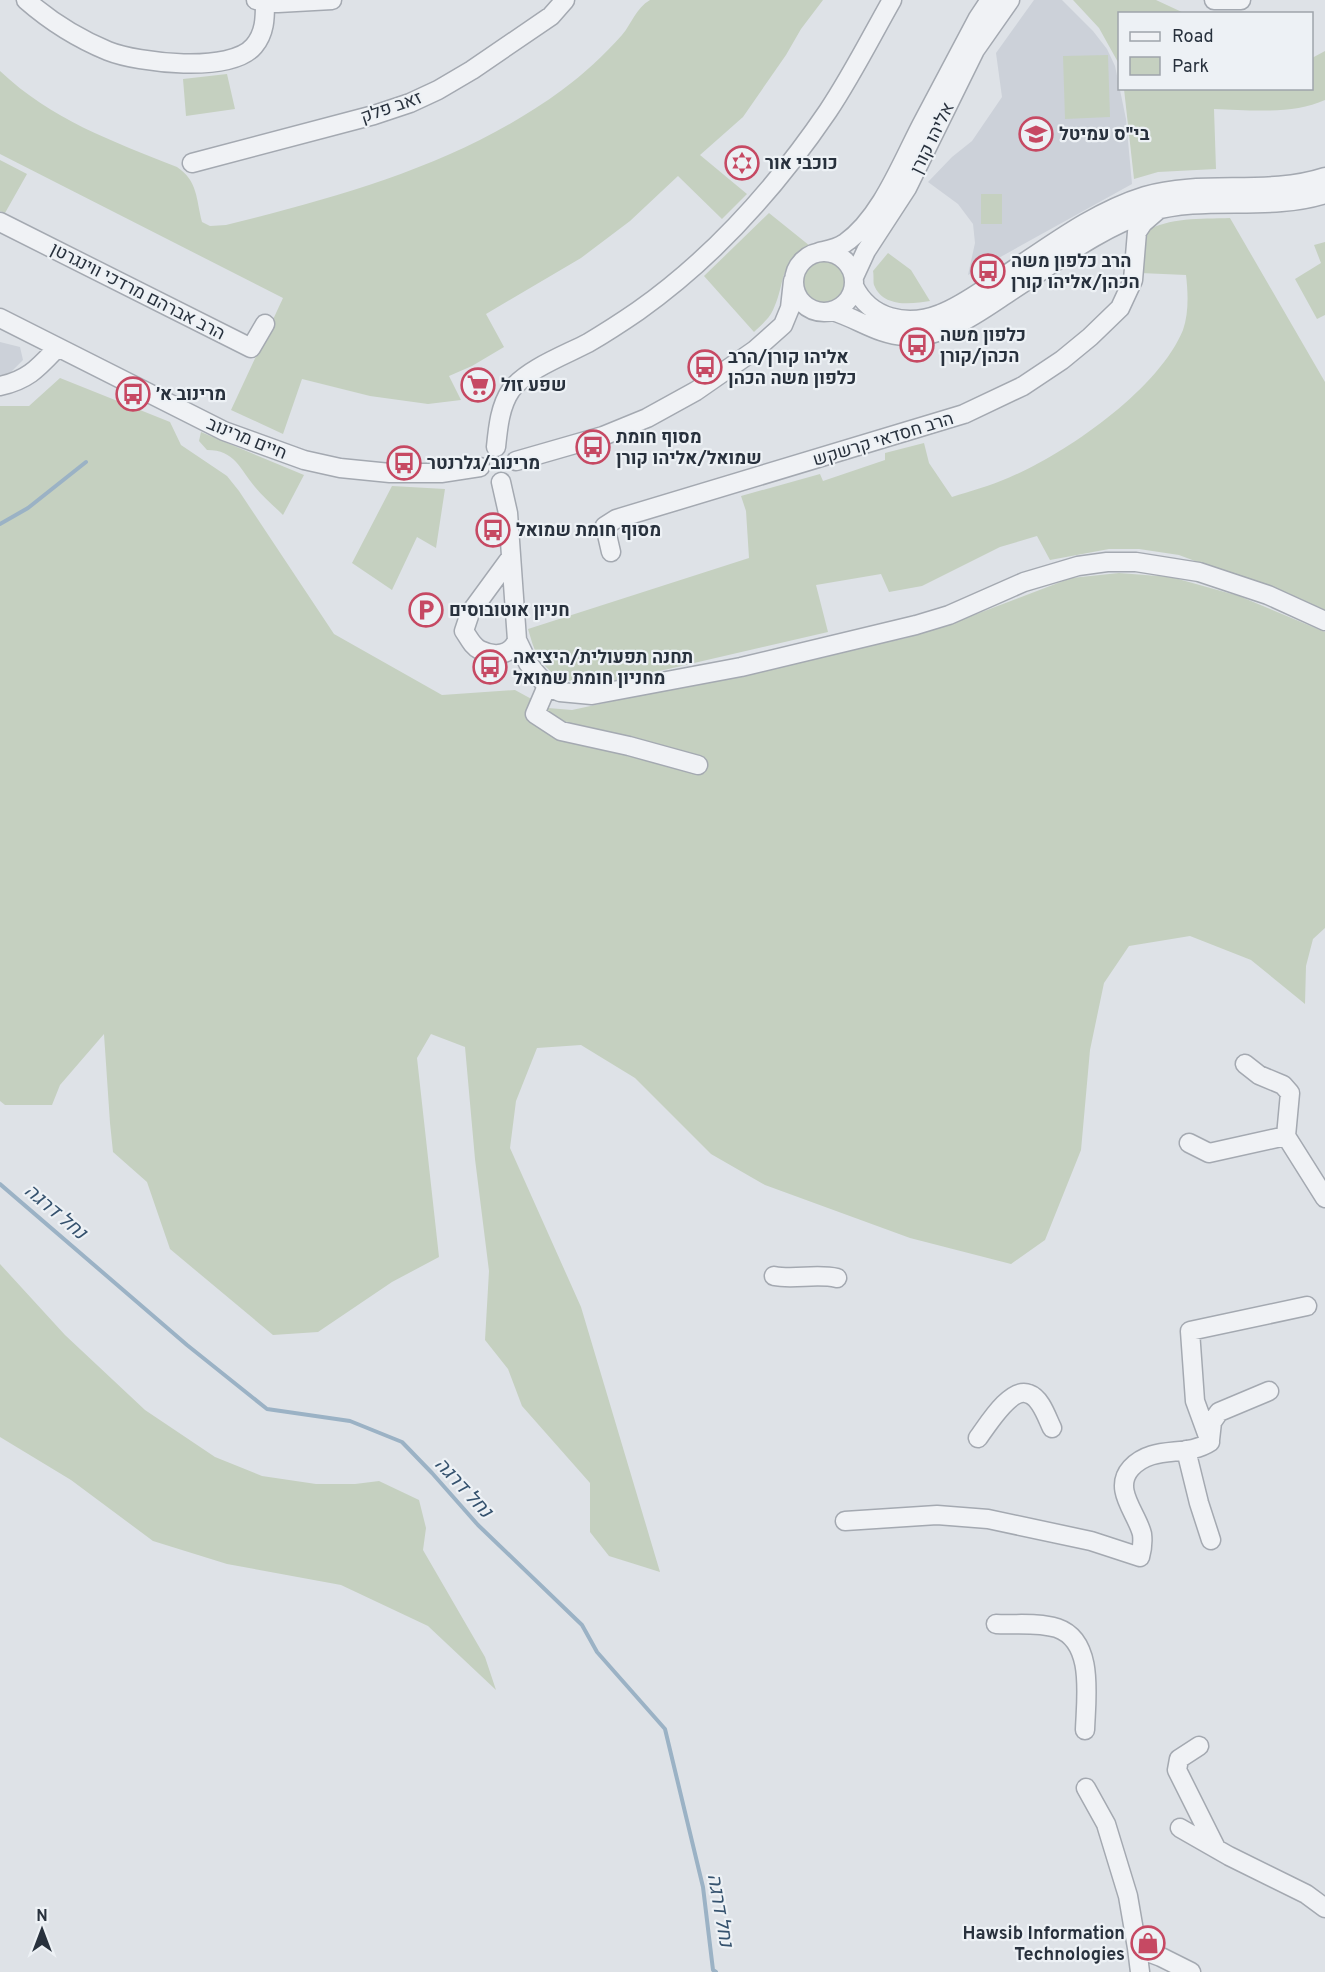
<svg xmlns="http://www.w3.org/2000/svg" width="1325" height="1972" viewBox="0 0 1325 1972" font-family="Overpass,Heebo,sans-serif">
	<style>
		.built { fill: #ccd1d9 }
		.green { fill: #c5d0c0 }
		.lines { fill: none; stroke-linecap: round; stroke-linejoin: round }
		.stream { stroke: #9bb2c5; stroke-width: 4 }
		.minor-casing { stroke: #a4a9b1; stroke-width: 21 }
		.minor { stroke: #f0f2f5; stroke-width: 18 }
		.labels { text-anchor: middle; stroke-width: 4.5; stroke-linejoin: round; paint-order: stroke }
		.street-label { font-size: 18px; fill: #28313d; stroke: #edf1f5 }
		.poi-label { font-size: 18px; font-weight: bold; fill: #28313d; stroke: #edf1f5; text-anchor: start }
		.water-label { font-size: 20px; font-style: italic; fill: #35526e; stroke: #edf1f5 }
	</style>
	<rect width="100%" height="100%" fill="#dee2e7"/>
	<path class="built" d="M1034,0H1062L1093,31L1107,49L1115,66L1126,119L1132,184L968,275L975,243L973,224L958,204L928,182L952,157L972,141L1002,97L996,53Z
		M0,342L20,347L23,360L11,372L0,376Z"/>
	<path class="green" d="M650,0H823L801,29L786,55L743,117L700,155L747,194L722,219L678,176L630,221L581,258L486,314L504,347L472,366L449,376L461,400L428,404L370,396L302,379L283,434L231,410L283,298L0,154V71C52,120 112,141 177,167C198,181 196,199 202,222L210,226L226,225C343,196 463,163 562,90C584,74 604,55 622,35C632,23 636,8 650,0Z
		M1073,0H1156L1184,13L1120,14L1119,64L1099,28Z
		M1325,51V100C1292,115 1249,110 1214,109L1216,169L1158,172L1134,179L1124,89L1312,88V58Z
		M1108,55L1110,117L1065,119L1063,56Z
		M227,74L235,109L186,116L183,79Z
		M0,160L27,174L5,213L0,211Z
		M981,194H1002V224H981Z
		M769,213L810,246C778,262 786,283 773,310C769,319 760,326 754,332L704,276Z
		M1230,218L1325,382V610L1179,555L1139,549H1109L1050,560L1037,536L1000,547L922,586L889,592L881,574L816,585L828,632L608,683C582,686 552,682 538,656C533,648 531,638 528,629L749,558L746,511L741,496L820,474L823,481L885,460V453L924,443L929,463L952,497C970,491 990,486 1008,478C1066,454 1159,389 1183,330C1189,313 1188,292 1186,275L1140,273L1143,232C1171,217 1199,219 1230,218Z
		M1325,242V315L1317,319L1295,279L1321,263L1314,245Z
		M888,253L911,270L930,301C912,304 883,308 874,285C873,282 874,275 873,271Z
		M800 282a24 24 0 1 1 48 0a24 24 0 1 1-48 0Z
		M60,378L170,422L181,445L227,476L239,491L334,634L442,695L515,690L548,708L572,710L906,638L958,621L1071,578L1119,573L1171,577L1239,596L1325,632V928L1313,939L1306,966L1305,1004L1251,960L1190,936L1129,946L1104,983L1090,1050L1081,1150L1045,1240L1011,1264L910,1238L765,1185L711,1154L635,1078L581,1045L537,1048L516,1101L510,1148L581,1307L660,1572L609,1556L590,1532V1483L522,1406L508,1369L485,1340L489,1271L475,1159L465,1047L431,1034L417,1058L439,1257L392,1282L318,1332L273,1335L170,1249L147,1182L113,1152L110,1123L104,1034L60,1085L52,1105H5L0,1101V406H29Z
		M201,432L304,475L283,515C274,506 263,497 255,487C240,469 235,450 207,450L199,441Z
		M392,486L445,489L436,548L417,537L392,590L352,563Z
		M0,1264L65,1335L145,1410L215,1457L262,1476L316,1484H355L379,1481L419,1500L426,1528L423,1550L485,1657L496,1690L428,1626L341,1585L227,1564L153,1541L71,1480L0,1437Z"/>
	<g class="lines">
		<path class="stream" d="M0,524L28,508L86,462
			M0,1184L187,1345L267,1409L350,1421L402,1442L432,1473L478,1525L582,1625L597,1652L665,1729L703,1887L713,1970L716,1972"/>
		<g class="minor-casing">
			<path id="minor" d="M26,0C50,21 79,39 108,51C138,63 231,74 254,46C265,33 265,18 265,3
				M256,0L278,3L332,0
				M1214,0H1241
				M192,163L374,115L410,103L438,90L472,70L551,16L565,0
				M0,222L251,348L265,324
				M794 282a30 30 0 1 1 60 0a30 30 0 1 1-60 0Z
				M819,252C828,250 837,249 845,243C882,217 903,159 924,120C942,86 960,52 978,18L990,0
				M854,277L866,251L907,188L975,50L1010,0
				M854,286C870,319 907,327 940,314C959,307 977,294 995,282C1042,252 1090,213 1145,196C1203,179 1267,196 1325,177
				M832,311C857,318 878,335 905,336C945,339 979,312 1011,291C1055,263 1099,228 1149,212C1206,195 1269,212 1325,194
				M0,318L224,431L304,460L340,468L390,473H441L480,467
				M0,386C28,380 38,368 57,348
				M496,447C498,427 500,406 511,390C527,369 565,355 588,343C605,333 622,322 638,311C713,258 777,186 828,111C852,75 871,37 892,0
				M516,461L603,436L647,418L696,391L755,350L783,325L790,308L793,281
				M501,482L508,513L517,640L528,663L534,671L547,686L560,692L592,695L741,667L916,625L949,615L1024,582L1078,566L1107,562H1136L1199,572L1268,595L1325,621
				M611,552L605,526L616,519L964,414L1023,386L1062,360L1090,337L1120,308L1133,280L1137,232L1143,223L1158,210
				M511,557L470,613L464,631C469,638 472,646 480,650C494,657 511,656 517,640
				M547,686L535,714L561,731L629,746L698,765
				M1245,1064L1259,1075L1283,1085L1290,1093L1286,1136L1325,1198
				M1189,1143L1209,1153L1286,1136
				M774,1276C795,1280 816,1273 837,1278
				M978,1438C987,1426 1011,1386 1029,1394C1041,1398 1047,1418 1052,1428
				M1210,1440L1212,1422L1219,1412L1269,1391
				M1210,1442L1195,1401L1190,1331L1307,1306
				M1186,1450L1199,1503L1211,1540
				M845,1521L937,1515L988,1519L1091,1541L1140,1557C1142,1550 1143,1542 1142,1534C1137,1513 1112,1489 1131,1468C1153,1444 1186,1458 1210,1442
				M996,1624C1015,1625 1038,1622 1057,1628C1095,1641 1086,1698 1085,1730
				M1199,1746L1179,1759L1177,1770L1216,1848
				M1086,1788L1106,1824L1128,1896L1137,1948
				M1180,1828L1229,1856L1306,1894L1325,1908
				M1140,1972L1137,1948L1161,1957L1191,1972"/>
		</g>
		<use href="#minor" class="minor"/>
	</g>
	<defs>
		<g id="school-ring" transform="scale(1.725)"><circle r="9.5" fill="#edf1f5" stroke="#c64963" stroke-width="1.5"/><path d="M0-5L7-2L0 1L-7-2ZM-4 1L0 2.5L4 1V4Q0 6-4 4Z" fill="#c64963"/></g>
		<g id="synagogue-ring" transform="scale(1.725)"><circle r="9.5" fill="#edf1f5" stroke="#c64963" stroke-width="1.5"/><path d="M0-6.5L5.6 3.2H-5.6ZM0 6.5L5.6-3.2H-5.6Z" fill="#c64963"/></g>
		<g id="bus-ring" transform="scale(1.725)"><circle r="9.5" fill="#edf1f5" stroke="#c64963" stroke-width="1.5"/><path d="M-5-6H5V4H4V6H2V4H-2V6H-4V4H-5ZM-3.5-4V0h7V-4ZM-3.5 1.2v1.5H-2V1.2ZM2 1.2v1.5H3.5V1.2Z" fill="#c64963"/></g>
		<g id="supermarket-ring" transform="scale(1.725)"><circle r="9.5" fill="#edf1f5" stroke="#c64963" stroke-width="1.5"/><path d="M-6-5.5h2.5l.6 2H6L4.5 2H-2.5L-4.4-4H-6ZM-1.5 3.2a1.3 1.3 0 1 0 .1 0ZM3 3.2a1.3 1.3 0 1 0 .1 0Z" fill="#c64963"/></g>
		<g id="parking-ring" transform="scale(1.725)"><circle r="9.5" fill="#edf1f5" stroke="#c64963" stroke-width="1.5"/><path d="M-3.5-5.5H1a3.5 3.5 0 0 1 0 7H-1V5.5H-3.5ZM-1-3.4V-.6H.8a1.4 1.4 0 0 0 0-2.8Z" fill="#c64963"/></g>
		<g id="shop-ring" transform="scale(1.725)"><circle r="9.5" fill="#edf1f5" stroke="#c64963" stroke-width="1.5"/><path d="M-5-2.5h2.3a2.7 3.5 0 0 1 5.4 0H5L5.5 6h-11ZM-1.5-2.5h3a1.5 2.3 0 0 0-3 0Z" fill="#c64963"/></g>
	</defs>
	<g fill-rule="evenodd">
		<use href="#school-ring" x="1036" y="134"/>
		<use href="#synagogue-ring" x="742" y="163"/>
		<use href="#bus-ring" x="988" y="271"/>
		<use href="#bus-ring" x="917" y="345"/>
		<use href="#bus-ring" x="705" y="367"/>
		<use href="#supermarket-ring" x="478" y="385"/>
		<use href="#bus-ring" x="133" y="394"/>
		<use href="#bus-ring" x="593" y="447"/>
		<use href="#bus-ring" x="404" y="463"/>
		<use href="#bus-ring" x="493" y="530"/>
		<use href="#parking-ring" x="426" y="610"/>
		<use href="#bus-ring" x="490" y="667"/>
		<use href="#shop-ring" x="1148" y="1943"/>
	</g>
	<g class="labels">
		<g class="street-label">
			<text transform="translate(391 107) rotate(-19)" y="6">זאב פלק</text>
			<text transform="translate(932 138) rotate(-64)" y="6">אליהו קורן</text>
			<text transform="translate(138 291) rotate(27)" y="6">הרב אברהם מרדכי ווינגרטן</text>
			<text transform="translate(247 438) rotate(22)" y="6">חיים מרינוב</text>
			<text transform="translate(883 439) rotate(-17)" y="6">הרב חסדאי קרשקש</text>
		</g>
		<g class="poi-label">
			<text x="1059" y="140">בי"ס עמיטל</text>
			<text x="765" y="169">כוכבי אור</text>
			<text x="1011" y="267">הרב כלפון משה<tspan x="1011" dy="21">הכהן/אליהו קורן</tspan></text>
			<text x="940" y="341">כלפון משה<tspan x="940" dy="21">הכהן/קורן</tspan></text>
			<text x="728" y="363">אליהו קורן/הרב<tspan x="728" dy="21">כלפון משה הכהן</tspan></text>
			<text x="501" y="391">שפע זול</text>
			<text x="156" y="400">מרינוב א׳</text>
			<text x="616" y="443">מסוף חומת<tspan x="616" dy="21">שמואל/אליהו קורן</tspan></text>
			<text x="427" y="469">מרינוב/גלרנטר</text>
			<text x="516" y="536">מסוף חומת שמואל</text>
			<text x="449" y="616">חניון אוטובוסים</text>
			<text x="513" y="663">תחנה תפעולית/היציאה<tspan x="513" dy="21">מחניון חומת שמואל</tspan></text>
			<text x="1125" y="1939" text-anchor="end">Hawsib Information<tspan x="1125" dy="21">Technologies</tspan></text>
		</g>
		<g class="water-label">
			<text transform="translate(56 1211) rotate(40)" y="7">נחל דרגה</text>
			<text transform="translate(464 1487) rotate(47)" y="7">נחל דרגה</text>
			<text transform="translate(721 1910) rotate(80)" y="7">נחל דרגה</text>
		</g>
	</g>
	<rect x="1118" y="12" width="195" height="78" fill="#edf1f5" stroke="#9ea4ab" stroke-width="1.5"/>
	<rect x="1130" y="32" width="30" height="9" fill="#f0f2f5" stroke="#9ea4ab" stroke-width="1.5"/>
	<text x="1172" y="42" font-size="18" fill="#28313d">Road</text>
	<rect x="1130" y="57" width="30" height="18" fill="#c5d0c0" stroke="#9ea4ab" stroke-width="1.5"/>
	<text x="1172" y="72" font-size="18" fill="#28313d">Park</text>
	<g transform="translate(42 1930)" stroke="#edf1f5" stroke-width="4.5" paint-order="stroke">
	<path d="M0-4.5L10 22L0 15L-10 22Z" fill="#28313d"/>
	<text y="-9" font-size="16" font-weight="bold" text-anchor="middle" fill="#28313d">N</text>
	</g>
</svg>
